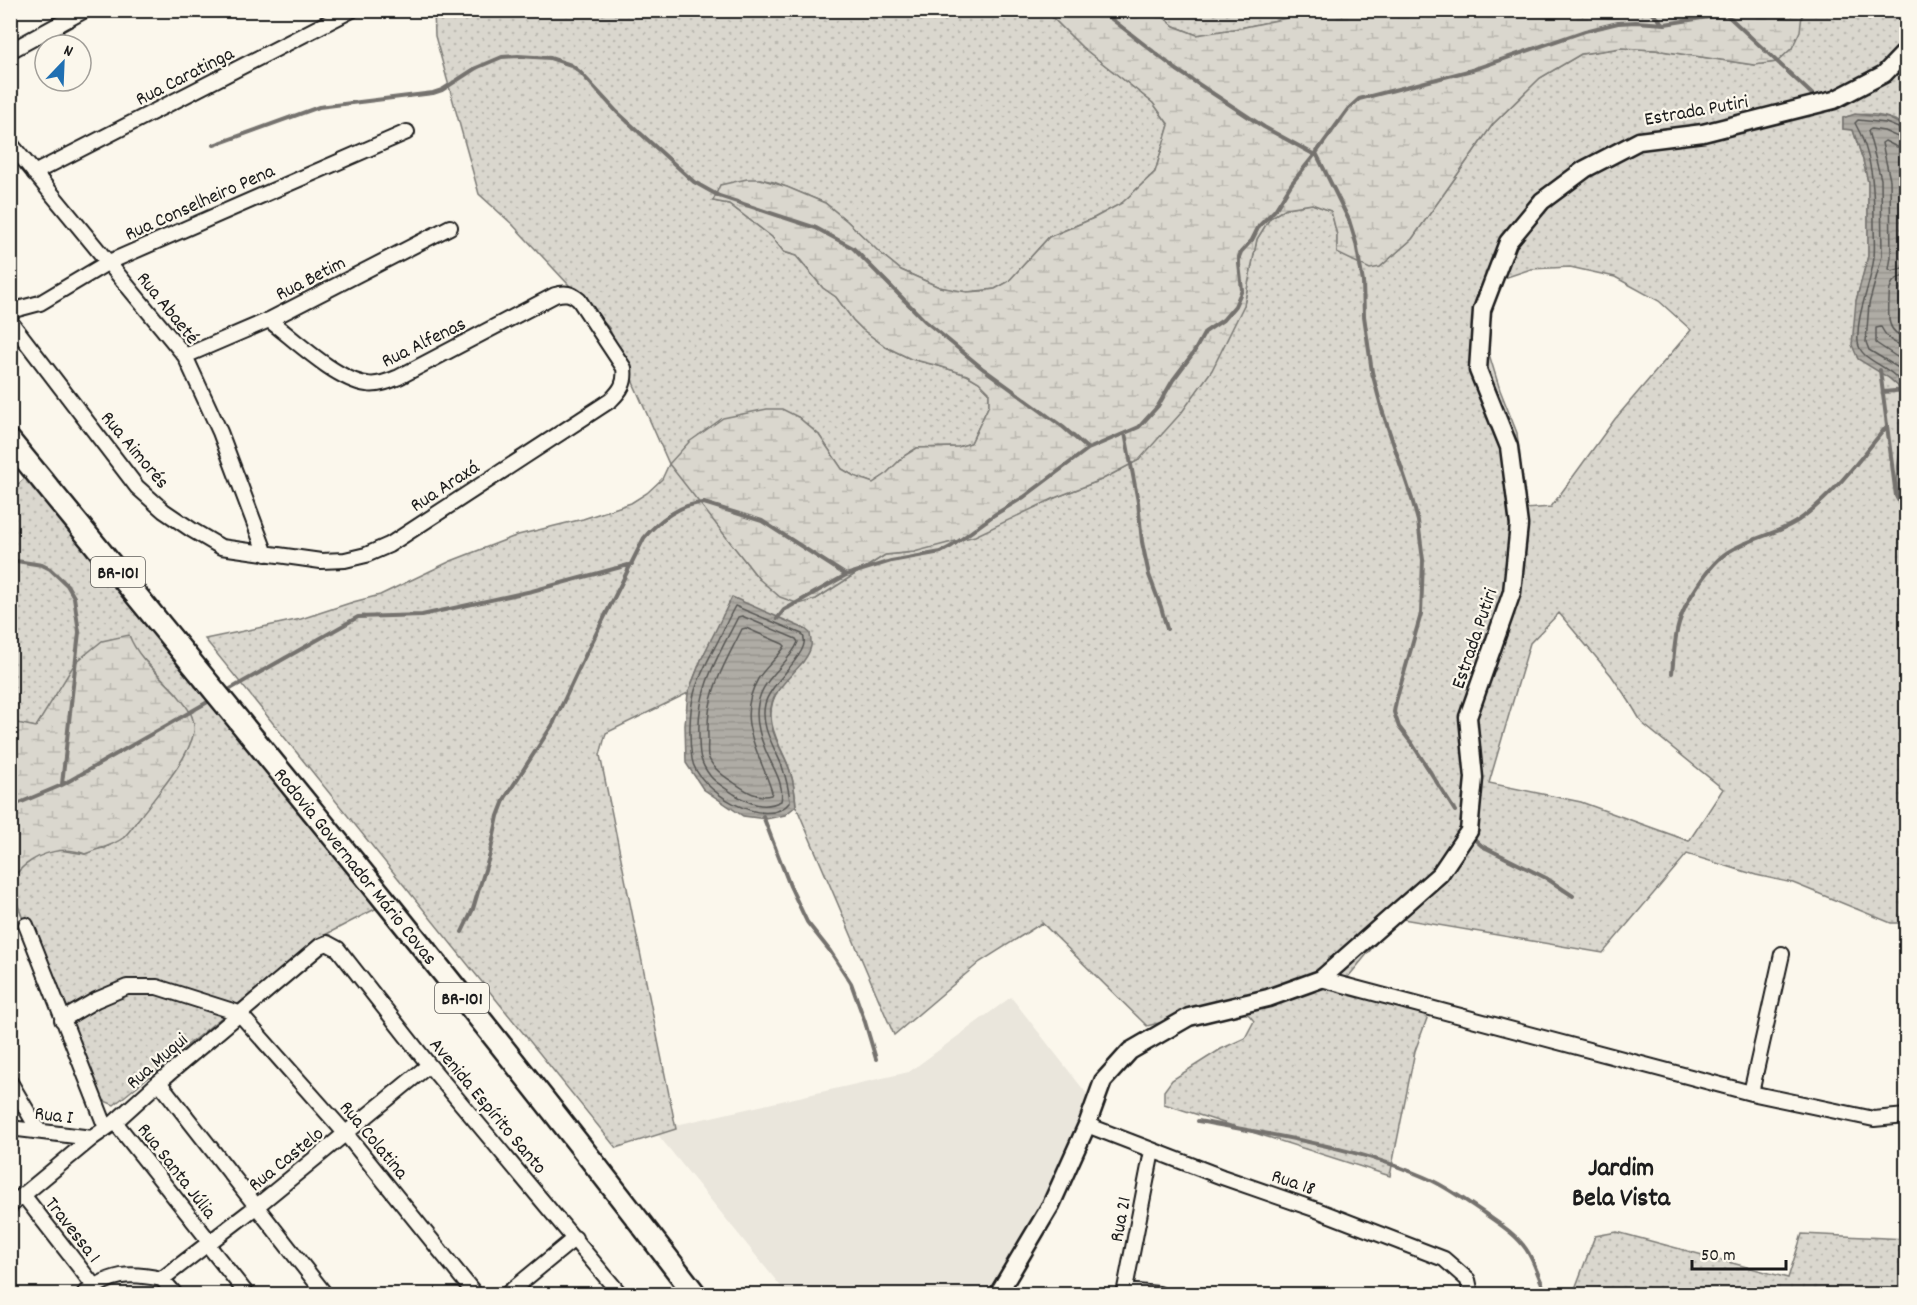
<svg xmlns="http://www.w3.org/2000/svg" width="1917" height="1305" viewBox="0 0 1917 1305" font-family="Dekko,sans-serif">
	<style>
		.built { fill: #eae6dc }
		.grass { fill: url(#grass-dots); stroke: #7b7a75; stroke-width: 1.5; fill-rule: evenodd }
		.wetland { fill: url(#wetland-marsh); stroke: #7b7a75; stroke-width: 1.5 }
		.water { fill: url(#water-rules); stroke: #74726e; stroke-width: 1.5 }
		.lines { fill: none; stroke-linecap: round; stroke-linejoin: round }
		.shore { stroke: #575653; stroke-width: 1.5 }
		.stream { stroke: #74726e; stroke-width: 4 }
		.minor-casing { stroke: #1c1c1c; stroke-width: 18 }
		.tertiary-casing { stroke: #1c1c1c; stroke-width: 21 }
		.primary-casing { stroke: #1c1c1c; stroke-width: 26 }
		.minor { stroke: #fbf7ec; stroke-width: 14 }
		.tertiary { stroke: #fbf7ec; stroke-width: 16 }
		.primary { stroke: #fbf7ec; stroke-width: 21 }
		.labels { text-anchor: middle; stroke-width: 4.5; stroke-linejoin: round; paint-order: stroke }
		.shield { fill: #fbf7ec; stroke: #5f5e5a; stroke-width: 1.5 }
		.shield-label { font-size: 18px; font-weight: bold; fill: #1c1c1c }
		.street-label { font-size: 20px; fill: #1c1c1c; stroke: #fbf7ec }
		.district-label { font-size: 26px; font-weight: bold; fill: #1c1c1c; stroke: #fbf7ec }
	</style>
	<defs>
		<pattern id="grass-dots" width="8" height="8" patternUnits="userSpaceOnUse" patternTransform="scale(1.5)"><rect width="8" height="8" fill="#dad7ce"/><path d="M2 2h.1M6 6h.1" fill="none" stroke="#bab8b0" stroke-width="1.8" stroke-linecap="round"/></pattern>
		<pattern id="wetland-marsh" width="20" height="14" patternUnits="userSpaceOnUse" patternTransform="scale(1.5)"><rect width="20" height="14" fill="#dad7ce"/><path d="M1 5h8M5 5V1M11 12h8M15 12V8" fill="none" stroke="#bab8b0"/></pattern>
		<pattern id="water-rules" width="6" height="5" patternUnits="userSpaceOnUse" patternTransform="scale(1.5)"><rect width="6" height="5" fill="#afaca5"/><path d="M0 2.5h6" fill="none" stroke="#96938d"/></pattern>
	</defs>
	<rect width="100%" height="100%" fill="#fbf7ec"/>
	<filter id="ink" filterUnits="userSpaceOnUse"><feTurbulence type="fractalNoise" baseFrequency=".0167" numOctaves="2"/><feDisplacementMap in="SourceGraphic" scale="12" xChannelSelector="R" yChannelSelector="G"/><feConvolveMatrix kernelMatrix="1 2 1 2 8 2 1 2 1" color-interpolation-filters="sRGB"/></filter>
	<g filter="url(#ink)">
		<path class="built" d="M1011,997L1094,1103L1071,1184L1043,1241L1010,1294H787L654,1130L909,1072Z"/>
		<path class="grass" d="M434,11H1046L1082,47L1153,103L1169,125L1155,172L1122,203L1094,218L1049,237L1008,282L995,289L967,292L953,290L939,287L901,270L879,252L847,221L825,203L774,182L760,179L713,201L729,204L772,237L784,252L796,256L823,288L836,297L853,320L863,330L886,347L911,359L939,366L967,375L979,382L989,392V405L971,443L958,447L917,448L904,456L885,475L873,483L854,476L842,469L819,435L798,417L670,464L759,579L816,599L885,555L914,552L1101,480L1139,460L1244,305L1257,239L1270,218L1286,208L1312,204L1331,211L1337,235V253L1380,267L1412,239L1493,124L1540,78L1581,54L1621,48L1655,50L1754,65L1776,62L1792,48L1802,15L1798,11H1906V127C1890,114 1863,111 1843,118V129L1853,130L1863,160L1868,182V256L1856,301L1889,378L1898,386L1902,399L1904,418L1900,510L1906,523V923H1891L1793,883L1756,875L1687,854L1603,953L1397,918L1348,977L1402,1004L1429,1013L1415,1051L1390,1176L1164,1104V1091L1172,1080L1221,1049L1245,1038L1254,1021L1249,1015L1227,1006L1147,1026L1042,923L980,962L894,1035L796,806C795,790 793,775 786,760C775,737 763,714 778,690C784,679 794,670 803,662L712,639L701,660L688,693L606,733L600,755L676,1129L616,1148L205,639L301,619L353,602L380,595L451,561L518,535L583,519L631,503L647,493L662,479L669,464L609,328L512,224L479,194L435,36ZM1570,267L1615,277L1659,301L1691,330L1615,419L1551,507L1525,509L1517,433L1500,390L1485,341L1486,325L1498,280L1531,269ZM1559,613L1611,675L1629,701L1642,723L1723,789L1689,841L1581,802L1489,783L1530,643Z
			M1156,11H1297L1287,18L1240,28L1197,35L1174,26Z
			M31,473L381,906L319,938L114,1105L102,1100L85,1064L55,978L35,936L24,922L16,900L11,892V878L24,866L41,854L59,850L85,854L96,849L105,848L124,837L176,767L187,749L192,717L176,693L134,649L54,699L36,727L11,722L10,491Z
			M1617,1232L1788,1278L1802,1234L1906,1239V1294H1573L1595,1236Z"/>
		<path class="wetland" d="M1297,11L1798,10L1802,15L1800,31L1792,48L1777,62L1754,65L1655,50L1621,48L1581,54L1540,78L1493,124L1412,239L1380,267L1370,269L1337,253V235L1331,211L1312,204L1286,208L1270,218L1257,239L1244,305L1212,370L1182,412L1139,460L1101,480L1057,497L975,536L914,552L885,555L816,599L799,604L780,597L759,579L669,464L689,442L723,418L767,409H782L798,417L819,435L842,469L854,476L873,483L885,475L904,456L917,448L958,447L971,443L989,405V392L979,382L967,375L939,366L911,359L886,347L863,330L853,320L836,297L823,288L797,256L784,252L772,237L729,204L713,201L720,185L747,179H760L787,187L825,203L847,221L879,252L901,270L939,287L967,292L981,291L995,289L1008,282L1049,237L1094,218L1122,203L1155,172L1169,125L1153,103L1082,47L1046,11H1156L1174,26L1197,35L1240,28L1287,18Z
			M129,635C141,667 175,684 191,714C193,719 195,727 194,732C188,760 157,794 140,817C135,823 129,833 123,838C111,847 98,848 85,854C64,846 42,852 25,865C20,869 16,875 11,878V731L17,723L36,727L75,663L102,641Z"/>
		<path class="water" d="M1855,114L1888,118L1906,127V278C1903,295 1898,311 1906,328V523L1900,510L1896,480L1904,418L1902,399L1898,386L1889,378L1858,359L1852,345L1856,301L1868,256V182L1863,160L1853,130L1843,129V118Z
			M732,597L805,629L810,633C810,637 812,643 811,646C807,666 779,680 772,703C766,724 778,743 786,761C793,775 795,791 796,806L785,815L766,819L743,816L703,789L686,763L685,725L688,693L701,660Z"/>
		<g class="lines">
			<path class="shore" d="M1906,131L1886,123L1858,120L1855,123C1873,155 1874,188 1874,225C1874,235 1875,247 1874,257C1871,286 1856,313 1858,342C1860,364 1898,365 1906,393
				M1906,139L1900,138L1884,131L1871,129L1868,131L1881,179L1882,256L1869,304L1866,342L1869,350L1897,367L1906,375
				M1906,148L1897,147L1885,141L1882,143L1890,180L1891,257L1889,269L1892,271L1906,267
				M1906,276C1901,277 1897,277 1893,282C1889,287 1889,295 1889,301C1888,316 1887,335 1906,336
				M1906,345C1893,345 1887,338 1881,327L1876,328V343L1906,363
				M1906,451L1902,480L1906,510
				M735,606L802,634C815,650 770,682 765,704C760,727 774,746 782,766C786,778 789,790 790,802C766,833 696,789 692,759C689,739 689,713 694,694C699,675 710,657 719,639C724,628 729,617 735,606Z
				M742,616L796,639L798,642C789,665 762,677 758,704C755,719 759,734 765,749C771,765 785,783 781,801C764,810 748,803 734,794C727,789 717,784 711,777C699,762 699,753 699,734C697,688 718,657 738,617Z
				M746,628L783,644L785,646C778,658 765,667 758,679C734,721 760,752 772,792L771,795C756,799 745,790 733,782C723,776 712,768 708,756C707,751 708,743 708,737C706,692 723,668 742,629Z"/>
			<path class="stream" d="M1100,10L1177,70L1264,127L1315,155
				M1649,10L1664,24
				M1727,15L1814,96
				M214,145L319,107L433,93L442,90L476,68L502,57L518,56L550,58L571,65L580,72L617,112L694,182L719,196L816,228L853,248L925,321L982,368L1063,427L1088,449
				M1316,153L1349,220L1356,243L1363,282L1364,316L1372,372L1382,410L1412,499L1418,521L1423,560L1421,614L1396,701L1394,712L1399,727L1413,745L1455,811
				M1880,370L1896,496L1906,515
				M1883,392L1906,390
				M1125,433L1138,502L1142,542L1149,575L1161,607L1167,629
				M10,560L42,565L50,569L67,585L74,597L79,632L62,784
				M777,619L784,610L846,575L891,561L941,552L952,546L994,515L1024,497L1088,449L1139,427L1158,406L1173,380L1194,352L1205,332L1223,320L1235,306L1242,290L1239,264V257L1241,252L1252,240L1259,226L1275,210L1292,183L1316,153L1348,109L1359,99L1472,70L1585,31L1618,23L1636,22L1665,24L1727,14L1741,10
				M1672,673C1674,657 1674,639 1679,623C1685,602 1709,564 1728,552C1751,537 1781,534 1803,517C1836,492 1861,458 1887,426
				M225,692L358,617L422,615L532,591L632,564
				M10,807L62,785L213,699
				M763,816L790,886L807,922L830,951L851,983L865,1022L876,1059
				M1472,837L1482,846L1546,878L1573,896
				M462,932L473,909L478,892L490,854L498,816L505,798L553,724L583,660L644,538C658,521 681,503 704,503L762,521L846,575
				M1198,1121C1277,1136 1360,1147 1433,1181C1451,1190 1468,1202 1484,1213C1498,1223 1516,1234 1526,1249C1535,1262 1539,1280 1547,1294"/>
			<g class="minor-casing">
				<path id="minor" d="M10,51L85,10
					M10,143L185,356L220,432L266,554
					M34,173L352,10
					M10,311L40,303L107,263L407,132
					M10,321L137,487L164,511L192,530L221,547L321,561L345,560L366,555L389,545L611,400C621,390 626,383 624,368L579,300C571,293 565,292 555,295L399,377C389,381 378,386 367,384C336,380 294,339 269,320
					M185,356L269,320L450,227
					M26,925L106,1128
					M1321,979L1751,1093L1874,1119L1906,1116
					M62,1020L96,1000L127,987H157L239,1013L346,1134L475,1294
					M10,1082L39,1131
					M159,1082L325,1294
					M1751,1093L1782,954
					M115,1122L210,1242
					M1087,1125L1222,1177L1317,1210L1444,1259L1468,1280L1471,1294
					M10,1128L92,1138
					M24,1196L94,1286
					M10,1206L92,1138L115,1122L159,1082L320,946L327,943L338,949L429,1065L620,1294
					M207,1244L247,1294
					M162,1279L257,1206L429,1065
					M1125,1291L1159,1294
					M84,1294C112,1273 129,1272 162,1279L175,1294
					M507,1294L575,1238
					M1124,1294L1152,1151"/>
			</g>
			<g class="tertiary-casing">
				<path id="tertiary" d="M998,1294L1051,1205L1087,1125L1103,1081L1130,1051L1189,1017L1268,998L1321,979L1440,874L1469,831L1474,778L1468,717L1512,592L1519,525L1509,447L1478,370L1482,310L1508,242L1542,201L1585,169L1639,141L1703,133L1834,100L1884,74L1906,51"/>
			</g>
			<g class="primary-casing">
				<g id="primary">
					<path id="s1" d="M10,441C241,723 474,1005 695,1294"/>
				</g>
			</g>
			<use href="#minor" class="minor"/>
			<use href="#tertiary" class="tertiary"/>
			<use href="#primary" class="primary"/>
		</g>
	</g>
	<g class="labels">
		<g class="shield">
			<rect x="91" y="557" width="54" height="30" rx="4.5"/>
			<rect x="435" y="983" width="54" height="30" rx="4.5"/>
		</g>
		<g class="shield-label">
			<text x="118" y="578">BR-101</text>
			<text x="462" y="1004">BR-101</text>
		</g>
		<g class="street-label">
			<text transform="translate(184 75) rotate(-27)" y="7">Rua Caratinga</text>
			<text transform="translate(1696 109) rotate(-10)" y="7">Estrada Putiri</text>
			<text transform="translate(199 201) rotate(-24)" y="7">Rua Conselheiro Pena</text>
			<text transform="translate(310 277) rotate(-27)" y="7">Rua Betim</text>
			<text transform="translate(169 307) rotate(51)" y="7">Rua Abaeté</text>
			<text transform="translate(423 341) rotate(-26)" y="7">Rua Alfenas</text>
			<text transform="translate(136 449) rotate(50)" y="7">Rua Aimorés</text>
			<text transform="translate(444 485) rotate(-33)" y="7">Rua Araxá</text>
			<text transform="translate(1473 638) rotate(-71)" y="7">Estrada Putiri</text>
			<text dy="7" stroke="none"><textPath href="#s1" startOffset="548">Rodovia Governador Mário Covas</textPath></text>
			<text transform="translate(156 1060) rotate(-41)" y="7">Rua Muqui</text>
			<text transform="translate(489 1105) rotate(50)" y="7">Avenida Espírito Santo</text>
			<text transform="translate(54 1114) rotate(7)" y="7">Rua I</text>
			<text transform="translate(375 1139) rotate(50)" y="7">Rua Colatina</text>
			<text transform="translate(285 1158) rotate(-39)" y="7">Rua Castelo</text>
			<text transform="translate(178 1170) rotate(52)" y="7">Rua Santa Júlia</text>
			<text transform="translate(1294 1181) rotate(19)" y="7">Rua 18</text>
			<text transform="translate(1119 1219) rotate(-79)" y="7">Rua 21</text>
			<text transform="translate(74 1229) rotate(52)" y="7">Travessa 1</text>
		</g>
		<g class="district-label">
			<text x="1621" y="1175">Jardim<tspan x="1621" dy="30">Bela Vista</tspan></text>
		</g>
	</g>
	<rect width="1917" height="1305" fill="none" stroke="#fbf7ec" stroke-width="36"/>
	<rect x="18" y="18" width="1881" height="1269" fill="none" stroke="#1c1c1c" stroke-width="2" filter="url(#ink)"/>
	<g transform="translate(63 63) rotate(23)"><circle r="28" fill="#fbf7ec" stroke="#a29f99" stroke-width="1.5"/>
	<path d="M0-4.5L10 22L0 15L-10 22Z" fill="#1f6fb2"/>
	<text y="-9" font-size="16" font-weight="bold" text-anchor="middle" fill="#1c1c1c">N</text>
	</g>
	<path d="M1692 1260v9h94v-9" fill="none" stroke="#1c1c1c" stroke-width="3"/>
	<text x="1701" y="1260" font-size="18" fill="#1c1c1c" stroke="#fbf7ec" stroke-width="4.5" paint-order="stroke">50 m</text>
</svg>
